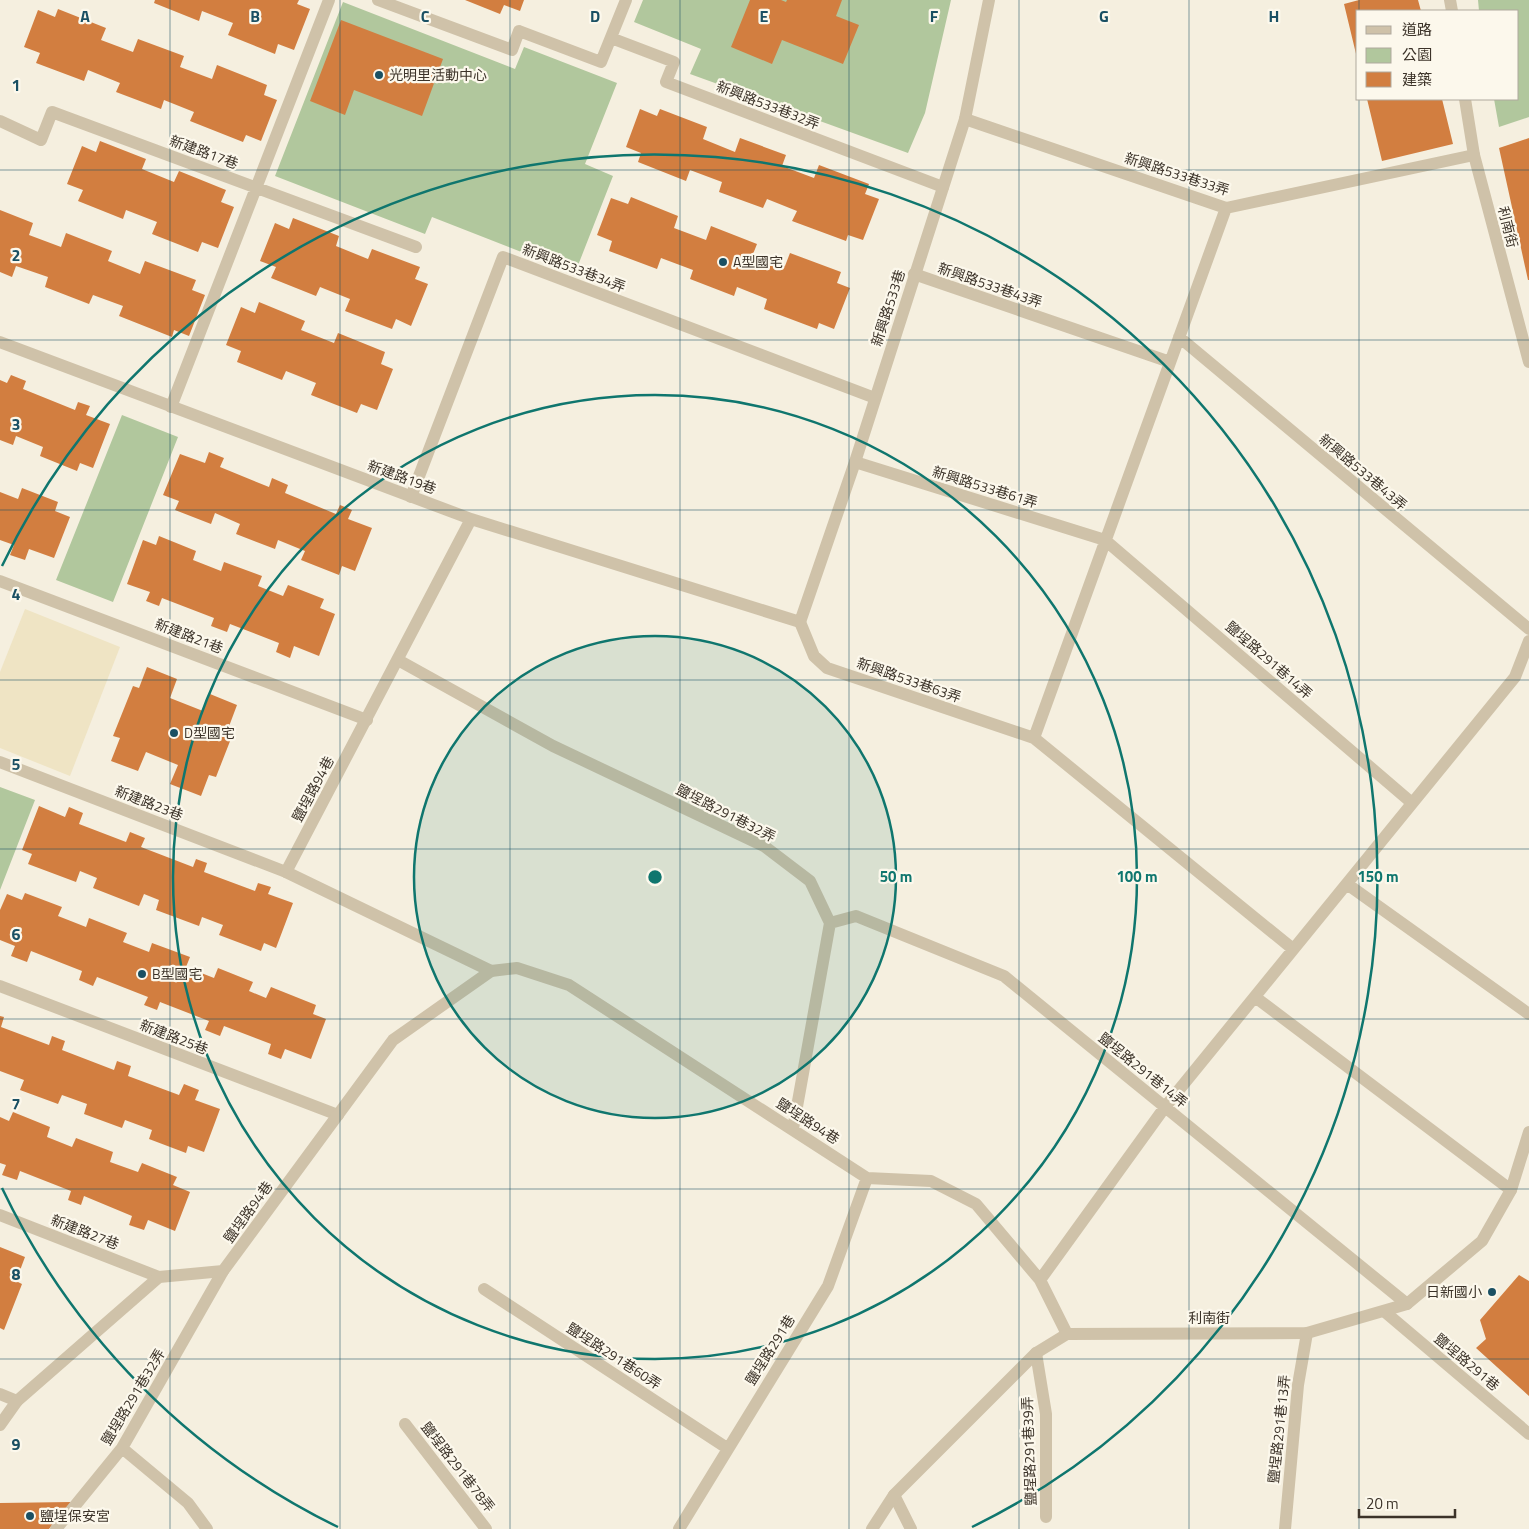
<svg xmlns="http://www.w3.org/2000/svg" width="1529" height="1529" viewBox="0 0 1529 1529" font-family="'Titillium Web','Noto Sans TC',sans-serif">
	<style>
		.green { fill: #b1c79d }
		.plaza { fill: #efe4c4 }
		.building { fill: #d27e40 }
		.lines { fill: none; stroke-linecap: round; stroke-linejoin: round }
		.lane { stroke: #cfc2a9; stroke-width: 12 }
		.street { stroke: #cfc2a9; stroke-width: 12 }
		.grid { fill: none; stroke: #1a5063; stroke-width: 1; stroke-opacity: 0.55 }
		.ring { fill: none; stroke: #0f766e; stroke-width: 2.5 }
		.poi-dot { fill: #1a5063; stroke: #fcf8ec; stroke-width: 2 }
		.labels { text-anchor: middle; stroke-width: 4.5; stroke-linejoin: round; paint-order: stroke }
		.poi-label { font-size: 14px; fill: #3c3329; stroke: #fcf8ec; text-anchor: start }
		.street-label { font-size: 14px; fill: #3c3329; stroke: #fcf8ec }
		.grid-label { font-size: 16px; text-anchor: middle; font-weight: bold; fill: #1a5063; stroke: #fcf8ec; stroke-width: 4.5; stroke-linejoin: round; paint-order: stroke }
		.centre { fill: #0f766e; stroke: #fcf8ec; stroke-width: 2.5 }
		.ring-label { font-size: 15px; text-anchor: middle; font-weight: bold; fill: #0f766e; stroke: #fcf8ec; stroke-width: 4.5; stroke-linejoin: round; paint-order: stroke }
	</style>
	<rect width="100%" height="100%" fill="#f5efdf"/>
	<path class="green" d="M643,0H951L925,113L908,153L690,74L701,49L634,22Z
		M1478,0H1529V117L1499,127L1494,99H1518V11H1479Z
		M343,2L515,69L524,47L617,83L585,164L613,176L575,273L432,217L425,234L275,176Z
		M122,415L178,437L113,602L56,580Z
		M0,787L35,800L0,890Z"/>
	<path class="plaza" d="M25,609L120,647L70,776L0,748V672Z"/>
	<path class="building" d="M155,0H299L297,4L310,9L294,50L278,44L275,54L228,35L233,23L202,11L199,21L154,3Z
		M465,0H524L520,11L504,5L500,14Z
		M750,0H781L786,2L787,0H842L836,16L859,25L843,64L782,40L772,64L731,47Z
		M1359,0H1418L1421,11H1358L1357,58L1344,4Z
		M58,9L106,28L101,40L133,52L138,39L184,56L180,67L212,79L217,65L267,85L264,95L277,100L261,141L246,135L243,142L190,121L194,112L164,100L161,109L116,92L120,83L88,70L84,81L36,63L40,53L24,47L38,10L55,17Z
		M341,20L443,59L422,116L354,90L345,115L310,101Z
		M1367,99H1442L1453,144L1382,161Z
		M640,109L657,116L660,109L707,127L703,139L735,152L740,138L786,155L782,166L814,178L819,165L869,184L865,194L879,199L863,240L848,235L846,241L792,221L797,211L767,199L763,208L719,192L722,182L690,170L686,181L638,162L641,153L626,147Z
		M1529,138V280H1528L1499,148Z
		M100,141L146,159L142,169L174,182L179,171L226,190L221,202L234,207L218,248L202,242L198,252L152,234L157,222L126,210L123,219L78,201L83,190L67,184L82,146L96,152Z
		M631,197L678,216L674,228L706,240L711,226L757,244L753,254L785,266L790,253L841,272L837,283L850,288L834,329L819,323L817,329L764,309L767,299L737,287L734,296L690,279L693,270L661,258L657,269L609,251L612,241L597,235L611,198L628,204Z
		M0,210L33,223L29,235L61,247L66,233L112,251L108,261L140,274L145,261L196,280L192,290L205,295L189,336L174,330L172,337L119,316L123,306L93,295L89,304L45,287L48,277L16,266L12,277L0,272Z
		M293,218L339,236L336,246L368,259L372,249L420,267L415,279L428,284L411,326L396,319L392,329L345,311L350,299L320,287L316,296L271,278L276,267L260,261L275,223L289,229Z
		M259,302L305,321L301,330L334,343L338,333L385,352L381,364L393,369L377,410L361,404L357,413L311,395L316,383L286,371L282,380L237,362L241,351L226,345L241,307L255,313Z
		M11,375L26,381L23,389L75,410L78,402L90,406L86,415L110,424L93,468L80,463L77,471L40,456L43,447L16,436L13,445L0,440V380L7,383Z
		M209,452L224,458L220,467L269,487L272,478L288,485L285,493L336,514L340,505L352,510L348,519L372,528L355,571L342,566L339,575L301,560L305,551L278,540L275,549L236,534L240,524L215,513L211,524L175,510L179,501L163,495L180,454L205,463Z
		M22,488L58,502L55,511L70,517L54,558L29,549L25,560L10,555L14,545L0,540V492L18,499Z
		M159,536L196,551L193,560L221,571L224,562L262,576L258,586L283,596L288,585L324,599L320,608L335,614L319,656L294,646L290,658L276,652L279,643L230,624L227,632L211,626L214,618L162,598L159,606L146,601L150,592L127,584L143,540L156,545Z
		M147,667L177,679L170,698L203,711L210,694L237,705L228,729L234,731L216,777L209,775L201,796L170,784L178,765L146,752L138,771L111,761L120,738L113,736L133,686L139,688Z
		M39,806L65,817L69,807L83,813L79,824L126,842L130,832L145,838L141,847L193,867L196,859L207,863L204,872L255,891L258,883L271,887L268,894L293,903L276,948L264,943L261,951L219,935L223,925L202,917L199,926L156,910L159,900L144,894L139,906L93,888L97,878L80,871L76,882L28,864L32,854L22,850Z
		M25,893L62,907L58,916L86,927L89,918L127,933L123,942L149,952L152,943L190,957L186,967L214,978L218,968L253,982L249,991L266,998L271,987L316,1005L313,1014L326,1019L311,1059L285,1049L281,1059L268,1054L271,1044L224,1026L220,1036L205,1030L209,1021L160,1002L157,1010L144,1005L148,997L97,977L93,986L79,980L82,971L31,951L27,962L11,956L15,946L0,940V910L7,894L22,900Z
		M0,1016L4,1017L1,1027L49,1045L52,1036L65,1041L62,1050L114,1070L117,1061L131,1066L128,1076L179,1095L184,1084L199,1090L195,1100L220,1109L204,1152L188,1146L186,1153L149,1139L152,1130L125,1120L122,1128L84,1114L87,1104L62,1095L58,1104L20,1090L24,1080L0,1071Z
		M13,1112L50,1127L47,1137L72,1147L76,1138L113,1152L110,1162L138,1172L142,1163L177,1177L173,1185L190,1192L175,1231L148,1220L144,1230L129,1225L132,1216L84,1196L81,1205L68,1200L71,1191L20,1171L17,1180L2,1175L6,1165L0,1163V1117L9,1121Z
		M0,1247L25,1257L16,1281L22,1284L4,1330L0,1328Z
		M1519,1275L1529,1281V1396L1476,1348L1486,1339L1480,1320Z
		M71,1502L49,1529H0V1503Z"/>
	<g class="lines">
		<path class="lane" d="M378,0L512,50L519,31L601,62L626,0
			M611,38L674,62L666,82L943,187
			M965,119L1226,208L1474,155
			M0,121L41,140L52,112L416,247
			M914,274L1170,362
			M1179,337L1529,629
			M171,407L329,0
			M855,462L1105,540L1412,803
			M411,497L503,257L875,398
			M0,581L367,720
			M800,622L814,656L827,668L1034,738L1293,949
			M398,660L553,746L764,846L810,881L830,923L793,1129
			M1034,738L1226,208
			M0,762L286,872
			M1347,884L1529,1014
			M830,923L856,916L1004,976L1407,1304
			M491,971L517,968L569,985L867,1178L931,1181L976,1204L1040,1280L1067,1334
			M0,986L338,1115
			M1255,997L1511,1190
			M0,1215L159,1277
			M1040,1280L1165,1107L1515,677L1529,641
			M484,1289L727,1448
			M1385,1312L1529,1434
			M1036,1353L1046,1414V1517
			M0,1394L17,1401
			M405,1424L486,1529
			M122,1448L188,1503L207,1529
			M894,1495L911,1529
			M56,1529L122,1448L223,1271
			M679,1529L828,1286L867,1178
			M1285,1529L1298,1385L1307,1333"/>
		<path class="street" d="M1450,0L1452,11
			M1465,99L1474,155L1529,362
			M0,342L471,519L800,622L855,462L965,119L989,0
			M0,1425L17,1401L159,1277L223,1271L393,1040L491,971L286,872L471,519
			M872,1529L894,1495L1036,1353L1067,1334L1307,1333L1407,1304L1482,1241L1511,1190L1529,1132"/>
	</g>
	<path class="grid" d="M170,0V1529M340,0V1529M510,0V1529M680,0V1529M849,0V1529M1019,0V1529M1189,0V1529M1359,0V11M1359,99V1529M0,170H1529M0,340H1529M0,510H1529M0,680H1529M0,849H1529M0,1019H1529M0,1189H1529M0,1359H1529"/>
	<circle cx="655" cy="877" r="241" fill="#0f766e" fill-opacity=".12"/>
	<g class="ring">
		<circle cx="655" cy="877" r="241"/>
		<circle cx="655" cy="877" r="482"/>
		<path d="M338 1527A723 723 0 0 1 2 1188M2 566A723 723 0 1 1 972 1527"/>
	</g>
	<g class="poi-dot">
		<circle cx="379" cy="75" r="5"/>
		<circle cx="723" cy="262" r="5"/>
		<circle cx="174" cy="733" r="5"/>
		<circle cx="142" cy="974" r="5"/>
		<circle cx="1492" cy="1292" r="5"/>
		<circle cx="30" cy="1516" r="5"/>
	</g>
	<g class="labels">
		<g class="poi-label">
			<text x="389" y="80">光明里活動中心</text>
			<text x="733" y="267">A型國宅</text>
			<text x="184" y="738">D型國宅</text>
			<text x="152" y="979">B型國宅</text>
			<text x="1482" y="1297" text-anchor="end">日新國小</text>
			<text x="40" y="1521">鹽埕保安宮</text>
		</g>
		<g class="street-label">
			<text transform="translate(768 105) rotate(21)" y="5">新興路533巷32弄</text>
			<text transform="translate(204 152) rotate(20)" y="5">新建路17巷</text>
			<text transform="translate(1177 174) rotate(18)" y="5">新興路533巷33弄</text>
			<text transform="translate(1508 227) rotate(76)" y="5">利南街</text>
			<text transform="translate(574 268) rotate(21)" y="5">新興路533巷34弄</text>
			<text transform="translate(990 285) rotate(19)" y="5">新興路533巷43弄</text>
			<text transform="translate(888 308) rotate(-72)" y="5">新興路533巷</text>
			<text transform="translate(1363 472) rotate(40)" y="5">新興路533巷43弄</text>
			<text transform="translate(402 477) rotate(20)" y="5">新建路19巷</text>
			<text transform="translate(985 487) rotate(17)" y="5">新興路533巷61弄</text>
			<text transform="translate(189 636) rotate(21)" y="5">新建路21巷</text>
			<text transform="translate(1269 660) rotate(41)" y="5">鹽埕路291巷14弄</text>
			<text transform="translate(909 680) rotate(19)" y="5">新興路533巷63弄</text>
			<text transform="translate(313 789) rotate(-62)" y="5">鹽埕路94巷</text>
			<text transform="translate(149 803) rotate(21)" y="5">新建路23巷</text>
			<text transform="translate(726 813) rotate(27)" y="5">鹽埕路291巷32弄</text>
			<text transform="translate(174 1037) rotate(21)" y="5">新建路25巷</text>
			<text transform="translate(1143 1070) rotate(39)" y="5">鹽埕路291巷14弄</text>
			<text transform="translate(808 1121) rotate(33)" y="5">鹽埕路94巷</text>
			<text transform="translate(248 1212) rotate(-54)" y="5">鹽埕路94巷</text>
			<text transform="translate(85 1232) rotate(21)" y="5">新建路27巷</text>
			<text x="1209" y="1323">利南街</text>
			<text transform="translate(770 1350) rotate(-58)" y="5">鹽埕路291巷</text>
			<text transform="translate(614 1356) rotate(33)" y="5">鹽埕路291巷60弄</text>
			<text transform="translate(1467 1362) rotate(40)" y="5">鹽埕路291巷</text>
			<text transform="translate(133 1397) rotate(-59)" y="5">鹽埕路291巷32弄</text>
			<text transform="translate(1279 1429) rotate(-84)" y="5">鹽埕路291巷13弄</text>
			<text transform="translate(1029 1451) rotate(-92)" y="5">鹽埕路291巷39弄</text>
			<text transform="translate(458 1467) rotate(52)" y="5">鹽埕路291巷78弄</text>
		</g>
	</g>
	<g class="grid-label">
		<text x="85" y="22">A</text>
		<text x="255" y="22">B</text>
		<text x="425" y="22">C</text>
		<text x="595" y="22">D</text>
		<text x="764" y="22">E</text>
		<text x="934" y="22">F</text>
		<text x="1104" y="22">G</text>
		<text x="1274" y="22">H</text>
		<text x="16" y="91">1</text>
		<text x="16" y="261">2</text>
		<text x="16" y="430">3</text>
		<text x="16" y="600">4</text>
		<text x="16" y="770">5</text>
		<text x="16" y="940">6</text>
		<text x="16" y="1110">7</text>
		<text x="16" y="1280">8</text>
		<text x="16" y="1450">9</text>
	</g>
	<circle cx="655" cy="877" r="8" class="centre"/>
	<g class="ring-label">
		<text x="896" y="882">50 m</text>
		<text x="1137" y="882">100 m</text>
		<text x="1378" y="882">150 m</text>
	</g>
	<rect x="1356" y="10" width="162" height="90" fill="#fcf8ec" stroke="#afa99e"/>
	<rect x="1366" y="26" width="25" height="8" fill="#cfc2a9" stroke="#afa99e"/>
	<text x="1402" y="35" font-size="15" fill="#3c3329">道路</text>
	<rect x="1366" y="48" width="25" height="15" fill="#b1c79d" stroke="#afa99e"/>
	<text x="1402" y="60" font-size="15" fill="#3c3329">公園</text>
	<rect x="1366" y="72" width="25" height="15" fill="#d27e40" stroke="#afa99e"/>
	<text x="1402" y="85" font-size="15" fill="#3c3329">建築</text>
	<path d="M1359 1509v8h96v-8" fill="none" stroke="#3c3329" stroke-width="2.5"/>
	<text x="1366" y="1509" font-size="15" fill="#3c3329" stroke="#fcf8ec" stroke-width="4" paint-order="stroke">20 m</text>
</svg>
